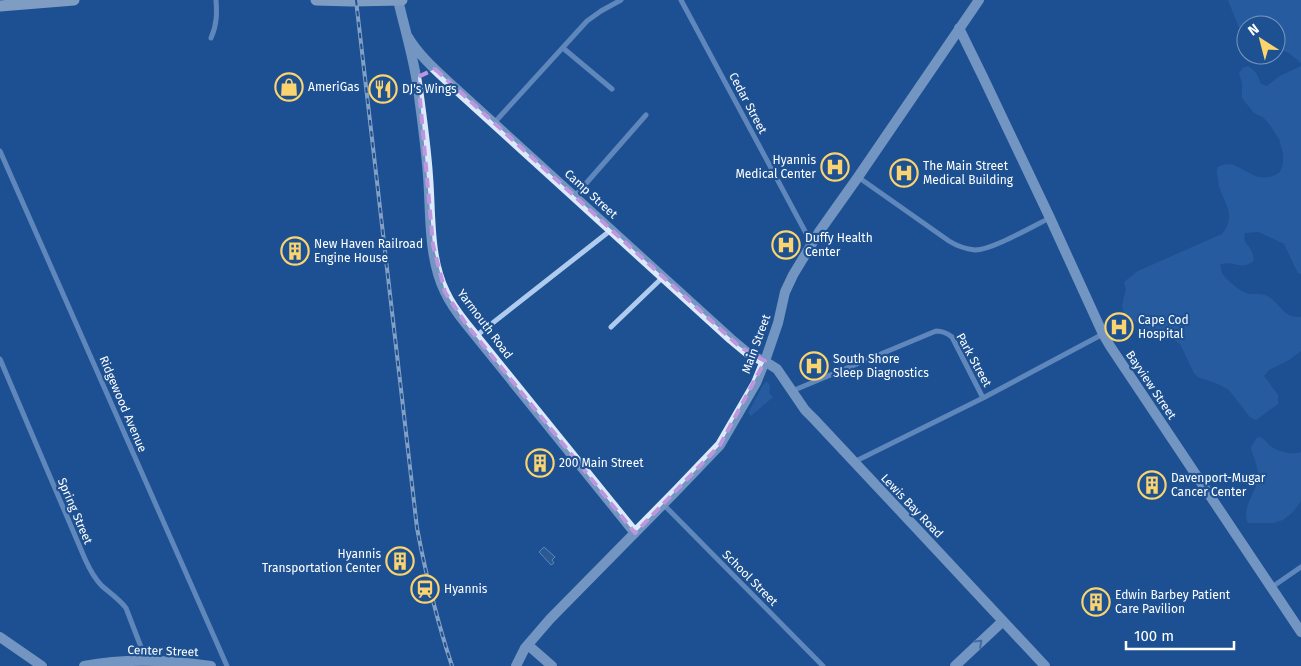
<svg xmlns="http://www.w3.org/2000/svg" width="1301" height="666" viewBox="0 0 1301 666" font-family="'Fira Sans',sans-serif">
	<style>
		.green { fill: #316ab0 }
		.water { fill: #406493; stroke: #a3c6ef }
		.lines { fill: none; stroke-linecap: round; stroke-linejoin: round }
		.street { stroke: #afcbee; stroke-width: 5 }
		.secondary { stroke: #dce9fa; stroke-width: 10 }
		.primary { stroke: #f6faff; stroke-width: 11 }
		.rail-casing { stroke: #fff; stroke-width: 4 }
		.rail { stroke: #1e5192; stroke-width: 2; stroke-dasharray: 5.5; stroke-linecap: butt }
		.oneway { stroke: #6a8ebc }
		.marked { fill: none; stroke: #bd96df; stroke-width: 4; stroke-dasharray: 10 6; stroke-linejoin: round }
		.labels { text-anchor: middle; stroke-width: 4.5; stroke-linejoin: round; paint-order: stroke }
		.poi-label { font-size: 12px; fill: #fff; stroke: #1e5192; text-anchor: start }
		.street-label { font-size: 12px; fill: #fff; stroke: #1e5192 }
	</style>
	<rect width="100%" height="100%" fill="#1e5192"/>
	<path class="green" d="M1228,0H1301V63L1289,53L1276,48V25H1246V33L1242,35Z
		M1248,66C1256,71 1258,75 1261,84L1267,86L1280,76L1301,66V274L1298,273L1284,244L1263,234L1258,232L1245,233C1242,244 1249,244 1252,252C1253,254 1253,257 1254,260C1242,272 1232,259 1220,265C1221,268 1221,270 1222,273C1225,279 1240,291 1246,293C1252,295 1259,293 1265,295C1281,302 1282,319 1301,317V351L1289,360L1269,370L1264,376L1278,395V404L1256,420L1250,417L1229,390L1218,384L1198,377L1194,373L1180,344L1172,338L1166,335L1144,329L1124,313L1122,306L1126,289L1124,282L1138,271L1222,234C1237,214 1225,206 1219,186C1217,180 1220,186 1218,179C1217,174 1216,173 1218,167C1237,156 1248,181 1269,177C1273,177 1277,174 1280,172L1283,164V153L1279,139L1270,125L1263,117L1254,113L1242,98V83L1239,73L1243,68Z
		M766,382H768L770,386L769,393L773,397L751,416L748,413L763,385Z
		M1259,437C1264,438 1265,441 1269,445C1276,451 1291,456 1301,452V501L1293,512L1283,520L1273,523H1248C1241,507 1256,494 1258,478C1259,468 1253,457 1251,447L1257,438Z"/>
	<path class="water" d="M544,547L555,557L552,560L554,563L551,565L540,553L539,552Z"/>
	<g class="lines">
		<path class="street" d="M681,0L807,235L815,239
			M211,38C217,25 217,13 216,0
			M563,48L612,89
			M494,123L587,21L601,11L621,0
			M0,151L227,666
			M858,177L949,241C957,246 965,249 975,250C992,250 1033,226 1050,218
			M575,196L646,115
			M611,327L663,277
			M476,336L611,230
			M0,359L85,559C89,568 94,578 102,586C110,593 119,599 126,608L146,660
			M792,391L936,331C943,331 947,333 952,337L983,398
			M854,462L983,398L1103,334
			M663,504L823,666
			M1272,587L1301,567"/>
		<path class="secondary" d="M398,0C405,30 414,59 418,89C422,118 426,147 428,176C431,213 428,258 445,292C450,303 458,314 466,324L635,533
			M959,28L983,77L1050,218L1103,334L1110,346L1301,632
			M408,37C420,57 438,72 455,88L731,339L749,354L769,364L777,369L805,410L814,419L933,546L1045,666
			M0,637L42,666
			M528,645L552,666
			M84,666C126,658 169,660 211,666
			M516,666L525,648L550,619L677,490L720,445L756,383L765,361L778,323L785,292L793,275L819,232L858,177L979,0
			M955,666L1003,621"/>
		<path class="primary" d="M316,0L352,1L402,0
			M0,6L74,0"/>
		<g class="rail-casing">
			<path id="rail" d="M356,0L417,528C426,575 437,621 452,666"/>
		</g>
		<use href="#rail" class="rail"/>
	</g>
	<defs><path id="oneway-chevron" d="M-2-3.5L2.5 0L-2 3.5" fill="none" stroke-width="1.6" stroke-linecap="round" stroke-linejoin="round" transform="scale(1.25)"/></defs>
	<use class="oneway" href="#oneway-chevron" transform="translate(979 643) rotate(-43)"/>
	<path d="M0 0H1301V666H0ZM435,69L740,347L765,361L720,445L635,533L466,324L445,292L433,245L418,77Z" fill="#1e5192" fill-opacity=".55" fill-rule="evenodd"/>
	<path class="marked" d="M435,69L740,347L765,361L720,445L635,533L466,324L445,292L433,245L418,77Z"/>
	<defs>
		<g id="shop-ring" transform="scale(1.4375)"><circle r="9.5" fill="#1e5192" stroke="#fcd46f" stroke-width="1.5"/><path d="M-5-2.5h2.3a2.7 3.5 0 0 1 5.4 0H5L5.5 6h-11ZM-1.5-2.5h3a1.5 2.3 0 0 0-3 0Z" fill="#fcd46f"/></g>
		<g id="restaurant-ring" transform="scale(1.4375)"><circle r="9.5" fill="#1e5192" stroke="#fcd46f" stroke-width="1.5"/><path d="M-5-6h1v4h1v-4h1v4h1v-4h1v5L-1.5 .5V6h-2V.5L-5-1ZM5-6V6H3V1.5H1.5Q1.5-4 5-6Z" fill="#fcd46f"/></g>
		<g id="hospital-ring" transform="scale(1.4375)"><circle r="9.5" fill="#1e5192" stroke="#fcd46f" stroke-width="1.5"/><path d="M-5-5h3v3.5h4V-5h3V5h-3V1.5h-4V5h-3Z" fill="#fcd46f"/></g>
		<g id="building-ring" transform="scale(1.4375)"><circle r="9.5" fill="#1e5192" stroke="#fcd46f" stroke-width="1.5"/><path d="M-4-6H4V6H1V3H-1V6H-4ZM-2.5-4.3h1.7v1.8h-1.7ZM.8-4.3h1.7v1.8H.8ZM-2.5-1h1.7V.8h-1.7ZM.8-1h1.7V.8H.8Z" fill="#fcd46f"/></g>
		<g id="station-ring" transform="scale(1.4375)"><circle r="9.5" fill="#1e5192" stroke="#fcd46f" stroke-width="1.5"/><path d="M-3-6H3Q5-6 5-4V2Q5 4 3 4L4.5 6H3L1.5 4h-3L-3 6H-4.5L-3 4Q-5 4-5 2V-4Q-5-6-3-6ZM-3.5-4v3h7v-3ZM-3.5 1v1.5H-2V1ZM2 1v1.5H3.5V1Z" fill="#fcd46f"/></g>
	</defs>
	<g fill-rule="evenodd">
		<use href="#shop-ring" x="289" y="87"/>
		<use href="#restaurant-ring" x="383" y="89"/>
		<use href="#hospital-ring" x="835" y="167"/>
		<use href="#hospital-ring" x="904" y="173"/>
		<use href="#hospital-ring" x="786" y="245"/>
		<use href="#building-ring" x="295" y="251"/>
		<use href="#hospital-ring" x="1119" y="327"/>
		<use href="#hospital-ring" x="814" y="366"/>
		<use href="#building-ring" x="540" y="463"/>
		<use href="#building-ring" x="1152" y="485"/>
		<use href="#building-ring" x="400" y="561"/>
		<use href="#station-ring" x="425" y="589"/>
		<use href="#building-ring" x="1096" y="602"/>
	</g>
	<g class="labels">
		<g class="poi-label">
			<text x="308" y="91">AmeriGas</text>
			<text x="402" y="93">DJ's Wings</text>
			<text x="816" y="164" text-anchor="end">Hyannis<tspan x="816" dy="14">Medical Center</tspan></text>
			<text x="923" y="170">The Main Street<tspan x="923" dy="14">Medical Building</tspan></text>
			<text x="805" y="242">Duffy Health<tspan x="805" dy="14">Center</tspan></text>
			<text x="314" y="248">New Haven Railroad<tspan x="314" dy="14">Engine House</tspan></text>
			<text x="1138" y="324">Cape Cod<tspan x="1138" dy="14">Hospital</tspan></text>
			<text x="833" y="363">South Shore<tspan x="833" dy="14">Sleep Diagnostics</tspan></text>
			<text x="559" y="467">200 Main Street</text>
			<text x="1171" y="482">Davenport-Mugar<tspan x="1171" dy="14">Cancer Center</tspan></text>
			<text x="381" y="558" text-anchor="end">Hyannis<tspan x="381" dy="14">Transportation Center</tspan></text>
			<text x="444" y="593">Hyannis</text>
			<text x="1115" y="599">Edwin Barbey Patient<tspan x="1115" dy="14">Care Pavilion</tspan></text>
		</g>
		<g class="street-label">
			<text transform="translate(748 103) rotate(62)" y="4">Cedar Street</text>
			<text transform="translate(591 194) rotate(42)" y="4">Camp Street</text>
			<text transform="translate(485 324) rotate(53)" y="4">Yarmouth Road</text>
			<text transform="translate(756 344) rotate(-70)" y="4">Main Street</text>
			<text transform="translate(974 360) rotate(61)" y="4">Park Street</text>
			<text transform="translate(1151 385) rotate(56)" y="4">Bayview Street</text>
			<text transform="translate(123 404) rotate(67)" y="4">Ridgewood Avenue</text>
			<text transform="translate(912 506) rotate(46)" y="4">Lewis Bay Road</text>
			<text transform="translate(75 511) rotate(67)" y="4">Spring Street</text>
			<text transform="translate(750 578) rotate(45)" y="4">School Street</text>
			<text transform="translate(163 651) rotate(2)" y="4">Center Street</text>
		</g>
	</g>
	<g transform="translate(1261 40) rotate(324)"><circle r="24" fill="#1e5192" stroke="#7897be"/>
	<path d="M0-4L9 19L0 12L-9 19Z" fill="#fcd46f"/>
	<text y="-8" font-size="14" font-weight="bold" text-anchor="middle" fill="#ffffff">N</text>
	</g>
	<path d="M1126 641v8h108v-8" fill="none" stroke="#ffffff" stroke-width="2.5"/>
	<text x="1134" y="641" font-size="15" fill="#ffffff" stroke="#1e5192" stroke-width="4" paint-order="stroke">100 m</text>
</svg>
